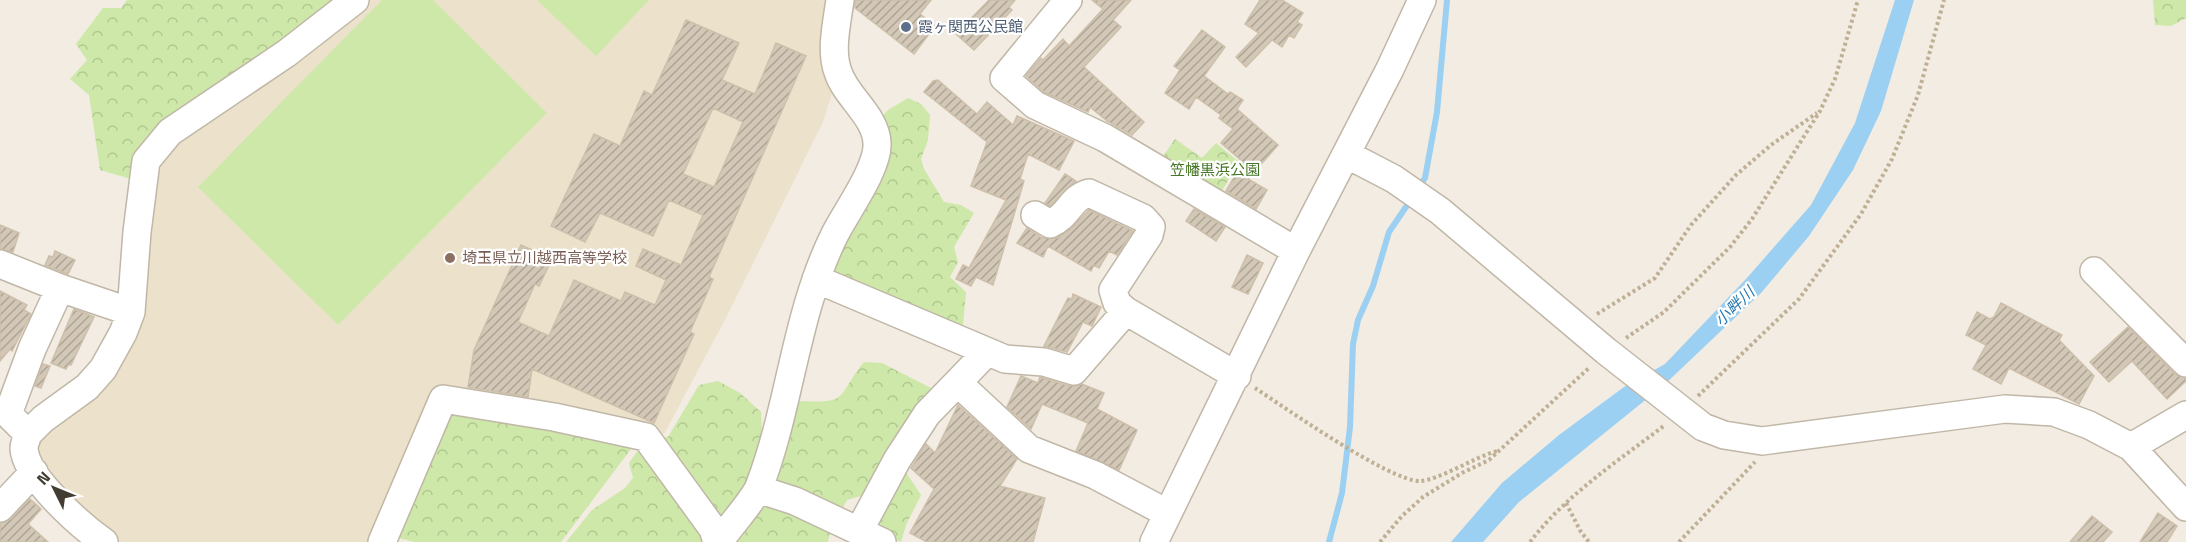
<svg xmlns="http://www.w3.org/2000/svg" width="2186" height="542" viewBox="0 0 2186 542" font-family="'Titillium Web','Noto Sans JP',sans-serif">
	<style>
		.education { fill: #ece2cb }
		.forest { fill: url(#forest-crowns) }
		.pitch { fill: #cde8a8 }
		.water { fill: #9bd0f2 }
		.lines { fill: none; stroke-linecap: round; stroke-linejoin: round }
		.stream { stroke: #9bd0f2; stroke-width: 6 }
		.building { fill: url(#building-hatch); stroke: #cebfaa; stroke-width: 1.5; fill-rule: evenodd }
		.minor-casing { stroke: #c0b7a7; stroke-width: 30 }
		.path { stroke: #bfb095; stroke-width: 4; stroke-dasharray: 3 3; stroke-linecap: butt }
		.minor { stroke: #fff; stroke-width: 27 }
		.service-dot { fill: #5c6f8a; stroke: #fff; stroke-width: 2 }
		.education-dot { fill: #8d6e63; stroke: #fff; stroke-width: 2 }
		.labels { text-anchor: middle; stroke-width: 4.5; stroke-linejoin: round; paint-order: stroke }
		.service-label { font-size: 15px; fill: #4e5e75; stroke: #fff; text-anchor: start }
		.park-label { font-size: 15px; fill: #457625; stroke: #fff }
		.education-label { font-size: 15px; fill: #785e54; stroke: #fff; text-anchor: start }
		.water-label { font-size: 16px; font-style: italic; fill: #297ab1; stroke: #fff }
	</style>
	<defs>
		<pattern id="forest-crowns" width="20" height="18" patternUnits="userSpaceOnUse" patternTransform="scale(1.5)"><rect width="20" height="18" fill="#cde8a8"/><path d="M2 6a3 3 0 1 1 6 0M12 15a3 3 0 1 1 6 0" fill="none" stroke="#b1c891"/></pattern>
		<pattern id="building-hatch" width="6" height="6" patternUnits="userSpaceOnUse" patternTransform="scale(1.5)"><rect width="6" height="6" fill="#d3c8b7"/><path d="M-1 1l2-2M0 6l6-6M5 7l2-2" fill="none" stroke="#ada495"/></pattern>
	</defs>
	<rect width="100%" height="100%" fill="#f2ece2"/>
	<path class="education" d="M365,0H830L834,87L823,122L727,316L664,434L438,387L369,542H121L110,535L38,465V437L101,384L156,165L174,142Z"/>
	<path class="forest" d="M127,0H340L131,179L100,170L89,95L70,79L87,60L76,44L103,8H121Z
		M2153,0H2186V18L2171,26L2155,25Z
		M908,98L921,104L930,115L928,140L921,159L924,169L944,202L961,205L974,213L954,247L958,262L950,277L966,292L963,325L944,345L910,335L831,278L881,118L888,110Z
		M1175,139L1202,158L1216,143L1239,162L1220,194L1162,158Z
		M864,362L882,363L931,388L924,402L905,471L921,495L906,525L901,542L871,530L864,495L847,500L830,532L828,542H738L745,526L768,504L791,414L800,401C851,404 836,396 864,362Z
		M718,381L740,393L761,412L762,437L748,488L706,542H566L592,510L625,488L633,478L629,463L642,445L668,437L699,385Z
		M448,410L634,445L561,542H414L395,537Z"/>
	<path class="pitch" d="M382,0H433L547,113L338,325L198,187Z
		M537,0H649L596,56Z"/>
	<path class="water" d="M1895,0H1914L1881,111L1853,170L1809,236L1761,293L1664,385L1519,502L1483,542H1451L1502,483L1559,435L1624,387L1665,364L1746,279L1811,205L1855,123Z"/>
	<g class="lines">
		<path class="stream" d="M1419,187L1425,178L1437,112L1447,0
			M1329,542L1342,493L1350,427L1353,344L1358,320L1373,286L1389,232L1412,198"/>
	</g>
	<path class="building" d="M855,0H931L920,14L935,26L914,54L855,8Z
		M989,0H1015L1009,7L1012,10L974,50L956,34Z
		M1092,0H1131L1113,20L1121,27L1084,67L1144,122L1132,135L1107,121L1090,107L1088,112L1044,92L1026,76L1041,58L1043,60L1063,39L1069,46L1103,9Z
		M1260,0H1282L1303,13L1297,22L1302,25L1294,38L1289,35L1282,47L1272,40L1246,67L1236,57L1259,33L1245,24Z
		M686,20L739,43L722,80L755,94L776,43L806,56L709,277L713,279L690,332L694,334L654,423L532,369L528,397L468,387L474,350L521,245L552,259L539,286L535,284L518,322L549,336L574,280L621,301L625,292L655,305L666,280L636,266L643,249L681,265L703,215L669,200L653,236L600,213L585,242L551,226L594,134L620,146L644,91L652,95ZM713,108L743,122L714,187L683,174Z
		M1202,30L1225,47L1204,76L1228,94L1230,92L1243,100L1237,109L1278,145L1248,179L1267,190L1256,209L1226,191L1243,162L1221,143L1233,129L1219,118L1221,115L1196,97L1189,109L1165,93L1180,70L1174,66Z
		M938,80L977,114L987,102L1013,125L1017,116L1074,141L1059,170L1028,154L1020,179L1024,181L993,285L976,277L971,286L956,279L963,265L969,268L1006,200L971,186L987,142L924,92L933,81Z
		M1065,174L1076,181L1050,206L1045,203Z
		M1194,209L1225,227L1216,241L1186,221Z
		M1089,210L1133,231L1117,255L1109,251L1099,268L1094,265L1091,271L1048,246L1043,257L1017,243L1027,228L1042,238H1057L1071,229Z
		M0,225L19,233L13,252L0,249Z
		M55,251L75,260L68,274L45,265L49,256L53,257Z
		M1247,255L1263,263L1248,294L1232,287Z
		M0,291L27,305L24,310L31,314L12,351L10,349L0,361Z
		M1073,294L1101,307L1092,326L1083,322L1067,352L1044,346L1068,298L1072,299Z
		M2001,303L2062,335L2059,340L2094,376L2079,404L2009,368L2001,384L1973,369L1986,345L1966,335L1977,312L1990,319L1994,317Z
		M74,309L94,317L71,365H68L66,369L51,363Z
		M2128,327L2175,374L2186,378V381L2167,399L2132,361L2109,382L2090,362Z
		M43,364L50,366L41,388L35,386Z
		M1021,376L1038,383L1040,377L1069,386L1082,384L1104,393L1097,409L1137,430L1119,470L1076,451L1088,423L1042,404L1031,429L1007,407Z
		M958,405L1017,459L1000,486L1045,498L1033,542H927L910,533L934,489L911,468L926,444L935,453Z
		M30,499L41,509L28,524L48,542H0V523L11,519Z
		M2158,513L2177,526L2167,542H2140Z
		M2092,516L2112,532L2103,542H2070Z"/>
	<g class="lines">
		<g class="minor-casing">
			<path id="minor" d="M1068,0L1004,78L1035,105L1105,138L1296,251
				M1346,154L1394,179L1440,211L1606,351L1703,427L1724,435L1762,441L2005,409L2054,412L2089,425L2131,447L2186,507
				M1035,215L1050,224C1069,216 1070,198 1089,193L1143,218L1151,227L1149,235L1113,290L1117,303L1126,311L1237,376
				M0,264L60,288L32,349L8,414L28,434C27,438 24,444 24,448C25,477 81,526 104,542
				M2094,271L2186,363
				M816,279L1005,359L1044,362L1074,371L1126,311
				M60,288L131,312
				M958,383L1029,449L1095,475L1167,513
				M28,434L43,419L87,387L103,369L123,333L131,312L137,232L146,161L170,132L287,53L355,0
				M2131,447L2186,415
				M758,489L795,501L882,542
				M0,508L34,472
				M859,531L897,460L927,414L987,352
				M382,542L443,399L554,417L646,437L713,529L717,542
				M719,542C729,527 753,501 759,487C791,404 795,314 835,234C846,212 879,167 877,143C876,116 846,97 838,72C830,51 837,22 840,0
				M1154,542L1296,251L1390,69L1422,0"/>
		</g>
		<path class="path" d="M1597,314L1655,278L1691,225L1736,175L1771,145L1817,113
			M1626,338L1664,312L1730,247L1752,219L1820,111L1835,79L1858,0
			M1255,388C1284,407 1391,482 1420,481C1439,480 1475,457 1497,451
			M1698,396L1799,299L1861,214L1892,159L1918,95L1944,0
			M1566,503L1581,532L1589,542
			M1380,542L1402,516L1423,497L1462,473L1489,460L1590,367
			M1530,542C1566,495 1618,461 1665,425
			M1679,542L1755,462"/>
		<use href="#minor" class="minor"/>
	</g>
	<circle class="service-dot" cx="906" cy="27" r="6"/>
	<circle class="education-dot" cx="450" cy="258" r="6"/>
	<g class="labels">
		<g class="service-label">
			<text x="918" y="32">霞ヶ関西公民館</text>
		</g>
		<g class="park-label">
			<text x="1215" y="175">笠幡黒浜公園</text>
		</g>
		<g class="education-label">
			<text x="462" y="263">埼玉県立川越西高等学校</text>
		</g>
		<g class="water-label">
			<text transform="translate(1734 306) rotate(-44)" y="6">小畔川</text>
		</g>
	</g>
	<g transform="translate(54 488) rotate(313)" stroke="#ffffff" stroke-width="4.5" paint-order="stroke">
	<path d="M0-4.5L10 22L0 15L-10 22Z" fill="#433c32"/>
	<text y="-9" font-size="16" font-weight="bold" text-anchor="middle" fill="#433c32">N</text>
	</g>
</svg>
